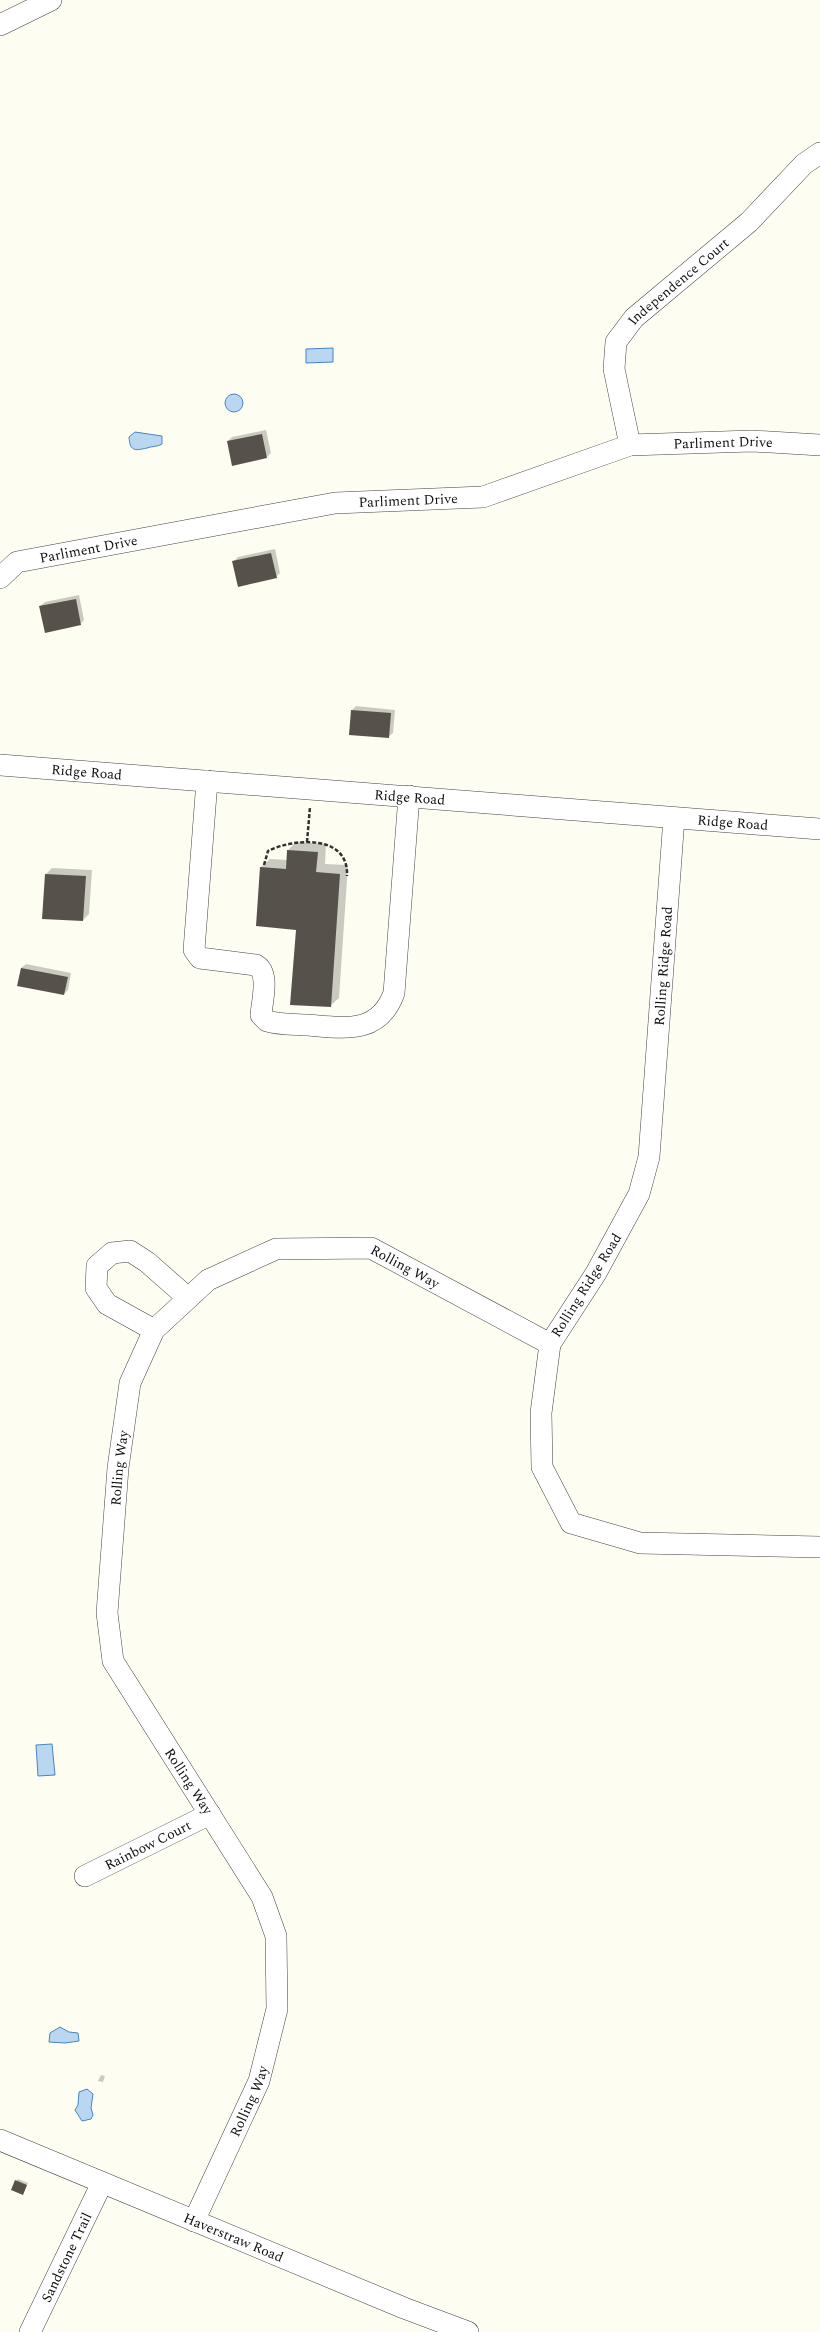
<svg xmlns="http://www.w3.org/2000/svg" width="820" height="2332" viewBox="0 0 820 2332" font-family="Spectral,serif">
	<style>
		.water { fill: #bad7f2; stroke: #4784c3 }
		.shadow { fill: #0003 }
		.building { fill: #57514c }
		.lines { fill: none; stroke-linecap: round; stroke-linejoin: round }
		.minor-casing { stroke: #424242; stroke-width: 22 }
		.path { stroke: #313131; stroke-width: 2.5; stroke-dasharray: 4 2; stroke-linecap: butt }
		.minor { stroke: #fff; stroke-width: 21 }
		.labels { text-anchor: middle; stroke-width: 4; stroke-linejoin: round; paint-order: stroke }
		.street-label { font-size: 14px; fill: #0f0f0f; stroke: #fff }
	</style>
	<rect width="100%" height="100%" fill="#fefdf2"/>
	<path class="water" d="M333,348V362L306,363V349Z
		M225 403a9 9 0 1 1 18 0a9 9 0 1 1-18 0Z
		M135,432L162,436V444C157,447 152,446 147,448C134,451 130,451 129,437Z
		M52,1744L55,1775L38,1776L36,1745Z
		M60,2027L69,2032L78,2033L79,2041L65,2043L49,2042L50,2033Z
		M87,2089L93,2094L91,2108L93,2115L91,2119L82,2121L75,2110L78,2105L79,2092Z"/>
	<path class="shadow" d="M266,430L271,453L267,457L228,441L232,437Z
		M275,549L280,573L276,577L233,562L238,557Z
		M79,595L84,620L80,624L40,606L45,602Z
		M356,706L395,710L393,733L388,737L352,710Z
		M296,842L326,844L325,864L348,865L339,998L330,1006L297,929L261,867L270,859L287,860L288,850Z
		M52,868L92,870L89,914L83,920L46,874Z
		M26,964L71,973L68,990L64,994L18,985L21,968Z
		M101,2075L105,2076L103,2082L98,2081Z
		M18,2179L28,2183L23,2193L16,2181Z"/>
	<path class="building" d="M262,434L267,458L232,466L227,441Z
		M271,553L277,578L238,587L232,561Z
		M76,599L81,625L45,633L39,606Z
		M351,710L391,713L389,738L349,735Z
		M287,850L318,852L316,872L340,874L331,1007L290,1005L296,930L256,926L260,867L286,869Z
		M45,874L86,876L83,921L42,919Z
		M21,968L68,977L64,995L17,986Z
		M15,2180L27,2185L23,2195L11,2190Z"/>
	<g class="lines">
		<g class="minor-casing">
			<g id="minor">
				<path d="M0,25L51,0"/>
				<path id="s1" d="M630,445L614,369L616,342L634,318L749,222L804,164L820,153"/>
				<path id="s2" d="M0,578L17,562L335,503L483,497L630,445L752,441L820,445"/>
				<path id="s3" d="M0,765L820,829"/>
				<path d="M207,781L194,950L200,958L256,965C270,973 262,1001 261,1015L267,1021C280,1025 294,1024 307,1025C344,1028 379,1035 394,993L409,796"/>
				<path d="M674,818L649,1157L639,1194L596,1273L550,1344L541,1413L542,1467L571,1523L640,1543L820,1547"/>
				<path d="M154,1330L107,1304L96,1288L97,1266L112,1253L130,1251L147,1262L188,1298"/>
				<path id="s4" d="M85,1876L210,1814"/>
				<path id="s5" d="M0,2140L404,2308L468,2332"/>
				<path id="s6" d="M194,2221L259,2081L277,2009L276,1936L262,1897L113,1661L107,1613L118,1468L130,1383L154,1330L208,1280L276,1249L371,1248L550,1344"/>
				<path id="s7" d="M30,2332L102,2183"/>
			</g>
		</g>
		<path class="path" d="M307,842L310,807
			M264,865L268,851C294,838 349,834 347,876"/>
		<use href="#minor" class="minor"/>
	</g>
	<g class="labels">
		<g class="street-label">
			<text dy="5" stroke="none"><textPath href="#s1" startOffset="192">Independence Court</textPath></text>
			<text dy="5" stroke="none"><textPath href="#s2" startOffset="744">Parliment Drive</textPath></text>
			<text dy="5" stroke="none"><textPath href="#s2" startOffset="420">Parliment Drive</textPath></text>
			<text dy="5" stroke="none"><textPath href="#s2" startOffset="96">Parliment Drive</textPath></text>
			<text dy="5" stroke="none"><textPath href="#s3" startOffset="87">Ridge Road</textPath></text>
			<text dy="5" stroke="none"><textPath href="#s3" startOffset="411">Ridge Road</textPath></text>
			<text dy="5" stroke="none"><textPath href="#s3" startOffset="735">Ridge Road</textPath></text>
			<text transform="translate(663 966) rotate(-86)" y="5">Rolling Ridge Road</text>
			<text dy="5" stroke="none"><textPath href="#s6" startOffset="1242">Rolling Way</textPath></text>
			<text transform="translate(586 1285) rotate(-58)" y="5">Rolling Ridge Road</text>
			<text dy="5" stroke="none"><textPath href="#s6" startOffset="816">Rolling Way</textPath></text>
			<text transform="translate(189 1781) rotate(57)" y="5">Rolling Way</text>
			<text dy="5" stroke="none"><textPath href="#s4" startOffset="70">Rainbow Court</textPath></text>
			<text dy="5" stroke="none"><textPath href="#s6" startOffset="132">Rolling Way</textPath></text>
			<text dy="5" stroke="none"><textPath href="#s5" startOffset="253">Haverstraw Road</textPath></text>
			<text dy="5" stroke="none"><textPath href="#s7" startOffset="83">Sandstone Trail</textPath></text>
		</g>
	</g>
</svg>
